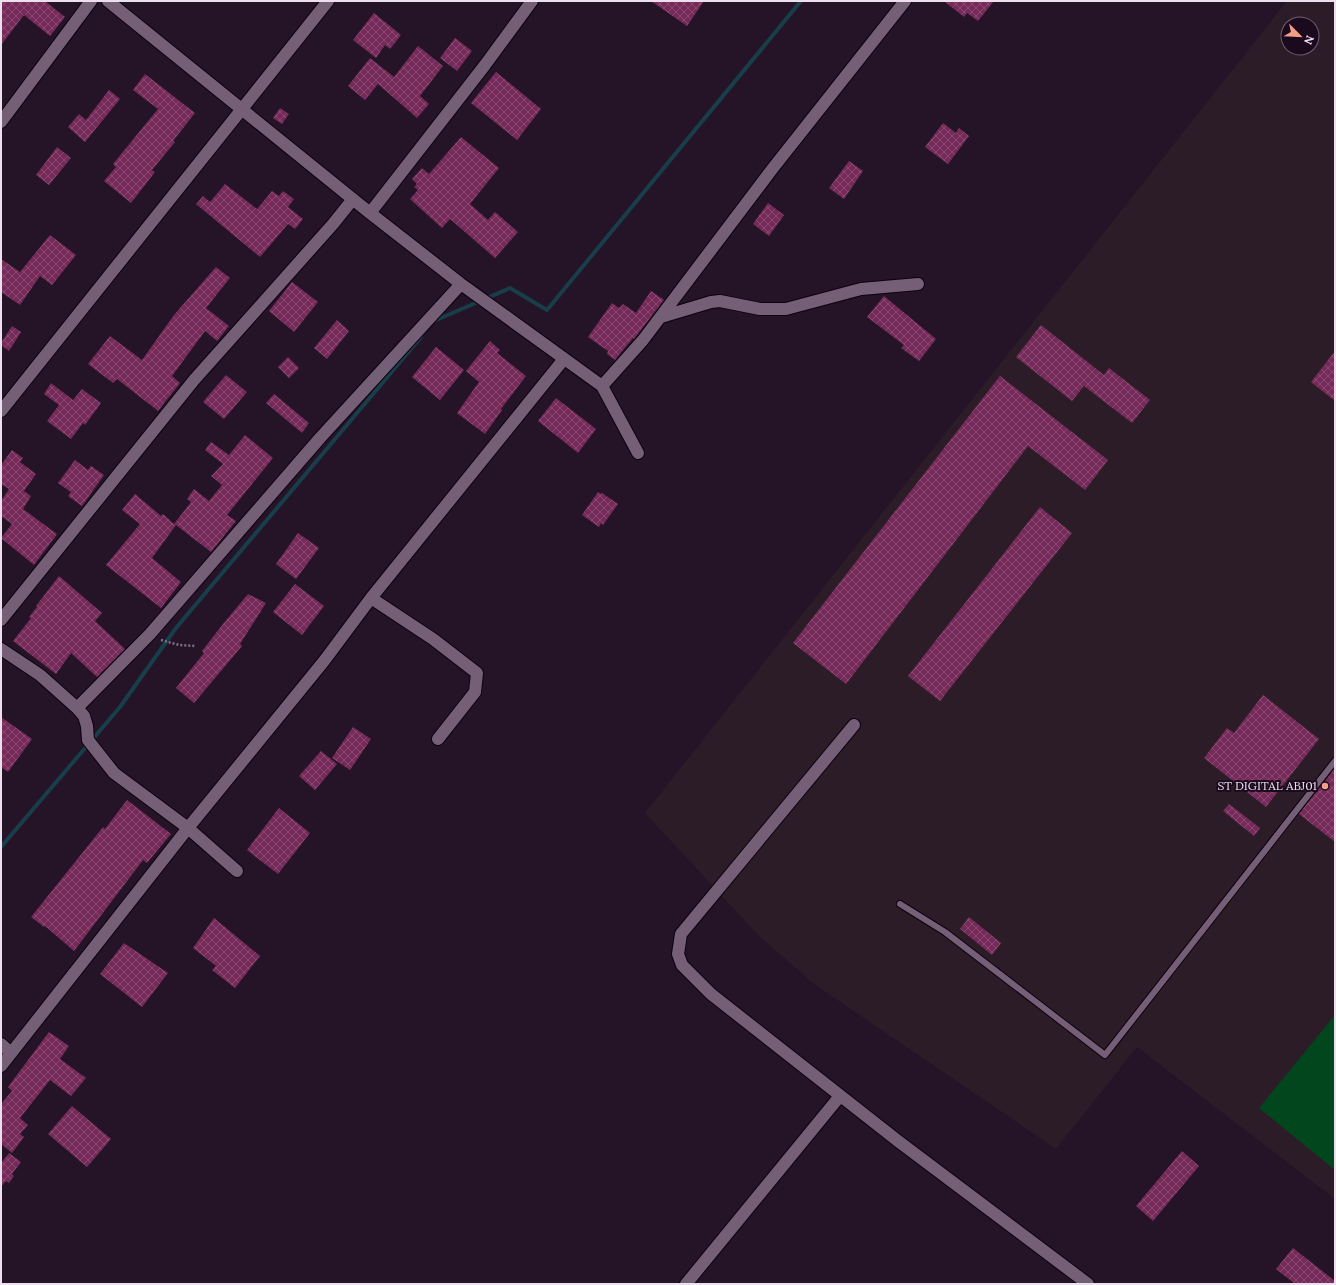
<svg xmlns="http://www.w3.org/2000/svg" width="1336" height="1285" viewBox="0 0 1336 1285" font-family="Lora,serif">
	<style>
		.commercial { fill: #2c1c27; fill-rule: evenodd }
		.green { fill: #02461e }
		.lines { fill: none; stroke-linecap: round; stroke-linejoin: round }
		.stream { stroke: #173e49; stroke-width: 4 }
		.building { fill: url(#building-cross-hatch) }
		.lane-casing { stroke: #0d0110; stroke-width: 8 }
		.street-casing { stroke: #0d0110; stroke-width: 14 }
		.path { stroke: #827284; stroke-width: 2.5; stroke-dasharray: 2 2; stroke-linecap: butt }
		.lane { stroke: #745f77; stroke-width: 6 }
		.street { stroke: #745f77; stroke-width: 12 }
		.poi-dot { fill: #f49e87; stroke: #1b0a1e; stroke-width: 1.5 }
		.labels { text-anchor: middle; stroke-width: 4; stroke-linejoin: round; paint-order: stroke }
		.poi-label { font-size: 12px; fill: #ece0ee; stroke: #1b0a1e; text-anchor: end }
	</style>
	<defs>
		<pattern id="building-cross-hatch" width="8" height="8" patternUnits="userSpaceOnUse"><rect width="8" height="8" fill="#752a59"/><path d="M0 0l8 8M0 8l8-8" fill="none" stroke="#894971"/></pattern>
	</defs>
	<rect width="100%" height="100%" fill="#251327"/>
	<path class="commercial" d="M1287,1H1335V1199L1137,1047L1056,1149L814,984L758,935L645,813ZM1288,24H1312V48H1288Z"/>
	<path class="green" d="M1335,1015V1170L1259,1108Z"/>
	<g class="lines">
		<path class="stream" d="M434,321L510,288L547,310L801,1
			M1,847L120,707L176,628L421,337"/>
	</g>
	<path class="building" d="M1,1H45L65,17L50,36L24,15L1,45Z
		M651,1H704L687,26Z
		M944,1H994L978,21L967,13L964,17Z
		M374,13L401,35L390,49L385,45L376,58L353,40Z
		M455,38L472,51L457,71L440,58Z
		M418,46L443,66L420,96L429,104L417,118L378,84L365,100L348,86L370,58L394,77Z
		M496,72L541,109L517,140L471,103Z
		M145,74L195,113L173,141L175,142L152,170L155,172L131,203L104,181L116,167L113,164L158,109L133,90Z
		M109,90L120,99L85,142L68,127L79,114L86,120Z
		M280,108L289,114L282,124L273,118Z
		M943,123L956,133L959,128L969,136L948,164L925,147Z
		M461,137L499,168L470,204L488,220L495,212L518,232L495,258L450,219L442,228L410,199L418,190L414,187L417,184L412,179L422,168L429,174Z
		M57,147L71,158L49,185L36,175Z
		M849,161L863,171L844,199L829,188Z
		M225,184L257,209L272,191L279,196L283,191L294,199L288,207L303,219L295,229L288,224L260,257L196,204L203,196L210,202Z
		M768,203L784,215L769,236L753,224Z
		M50,235L76,255L52,285L40,276L20,305L1,292V259L20,272Z
		M216,267L230,278L206,308L229,326L217,341L205,331L172,376L180,383L158,411L117,379L113,383L88,364L110,336L142,360L174,315Z
		M292,282L318,302L294,332L269,311Z
		M651,291L664,300L637,335L634,339L633,338L615,360L607,354L608,351L588,337L612,303L619,308L623,304L636,313Z
		M884,296L936,339L919,361L901,348L904,345L867,317Z
		M337,320L349,331L327,359L314,348Z
		M1041,325L1104,375L1109,368L1150,400L1132,423L1084,386L1072,401L1016,357Z
		M12,326L21,332L9,351L1,345V343Z
		M490,341L500,350L497,353L526,376L501,409L502,410L485,434L457,413L479,382L466,371Z
		M436,347L464,370L440,400L412,377Z
		M1335,351V401L1311,382Z
		M288,357L299,368L289,378L278,367Z
		M226,375L247,392L224,419L203,402Z
		M1000,376L1108,460L1085,490L1028,446L846,684L793,643Z
		M51,383L73,400L82,389L101,403L85,425L83,423L71,439L47,421L59,405L44,394Z
		M274,394L309,423L302,433L266,403Z
		M556,398L596,429L578,453L538,421Z
		M245,435L273,458L227,515L236,521L211,552L176,525L152,558L181,582L161,608L106,565L140,524L122,510L135,494L161,516L163,514L174,524L191,502L187,499L194,489L209,501L222,485L211,476L223,464L205,450L211,442L229,455Z
		M12,450L23,458L20,462L36,474L24,491L31,496L23,509L57,534L34,565L1,538L12,524L1,516V501L9,489L1,484V465Z
		M75,460L88,470L91,466L104,475L82,506L68,496L71,492L58,483Z
		M598,492L601,494L602,493L618,504L603,525L601,523L599,527L582,515Z
		M1040,507L1072,533L940,701L908,676Z
		M298,533L319,548L296,579L276,564Z
		M59,576L102,613L95,621L125,649L97,677L71,653L56,674L13,641L31,618L29,617L37,607L36,606Z
		M295,584L324,606L302,635L273,612Z
		M248,594L266,603L240,644L242,646L194,703L176,688L204,653L202,651L223,624Z
		M1263,695L1319,739L1266,807L1204,758L1227,728L1234,733Z
		M1,717L32,739L8,772L1,767Z
		M353,727L371,739L350,770L332,758Z
		M321,751L337,764L315,790L299,776Z
		M1335,768V842L1299,814Z
		M127,800L171,834L147,863L143,860L74,951L45,926L44,927L31,917L103,827L105,829Z
		M1229,804L1260,828L1254,836L1223,811Z
		M279,808L310,833L278,874L247,850Z
		M969,917L1001,943L992,955L960,929Z
		M214,918L260,956L235,988L212,970L216,966L193,948Z
		M124,943L168,973L142,1007L100,974Z
		M49,1032L69,1046L60,1059L86,1078L71,1096L50,1080L20,1118L28,1125L20,1134L24,1137L12,1153L1,1144V1104L12,1091L8,1087Z
		M72,1106L111,1139L87,1167L48,1134Z
		M1182,1151L1199,1166L1153,1221L1136,1206Z
		M9,1153L21,1162L12,1174L14,1176L9,1183L6,1181L1,1187V1163Z
		M1293,1248L1335,1281V1284H1295L1276,1269Z"/>
	<g class="lines">
		<g class="lane-casing">
			<path id="lane" d="M900,904L945,932L1105,1055L1335,761"/>
		</g>
		<g class="street-casing">
			<path id="street" d="M108,1L370,213L461,284L602,386L638,453
				M1,122L91,1
				M370,213L485,65L532,1
				M661,317L711,302L720,301L760,309H786L861,289L918,284
				M602,386L643,340L773,168L905,1
				M1,411L328,1
				M371,598L433,639L477,673L475,692L438,739
				M1,620L194,380L333,224L353,199
				M1,649L40,675L77,708L84,716L87,726L88,740L114,773L188,828L237,871
				M77,708L150,634L320,438L461,284
				M854,725L681,934L678,954L682,965L711,994L898,1141L1088,1284
				M1,1044L11,1053
				M1,1066L188,828L324,661L371,598L564,359
				M686,1284L840,1096"/>
		</g>
		<path class="path" d="M161,640L179,645L195,646"/>
		<use href="#lane" class="lane"/>
		<use href="#street" class="street"/>
	</g>
	<circle class="poi-dot" cx="1325" cy="786" r="4"/>
	<g class="labels">
		<g class="poi-label">
			<text x="1317" y="790">ST DIGITAL ABJ01</text>
		</g>
	</g>
	<rect width="1336" height="1285" fill="none" stroke="#ece0ee" stroke-width="4"/>
	<g transform="translate(1300 36) rotate(114)"><circle r="19" fill="#1b0a1e" stroke="#6f6071"/>
	<path d="M0-3L7 15L0 10L-7 15Z" fill="#f49e87"/>
	<text y="-6" font-size="11" font-weight="bold" text-anchor="middle" fill="#ece0ee">N</text>
	</g>
</svg>
